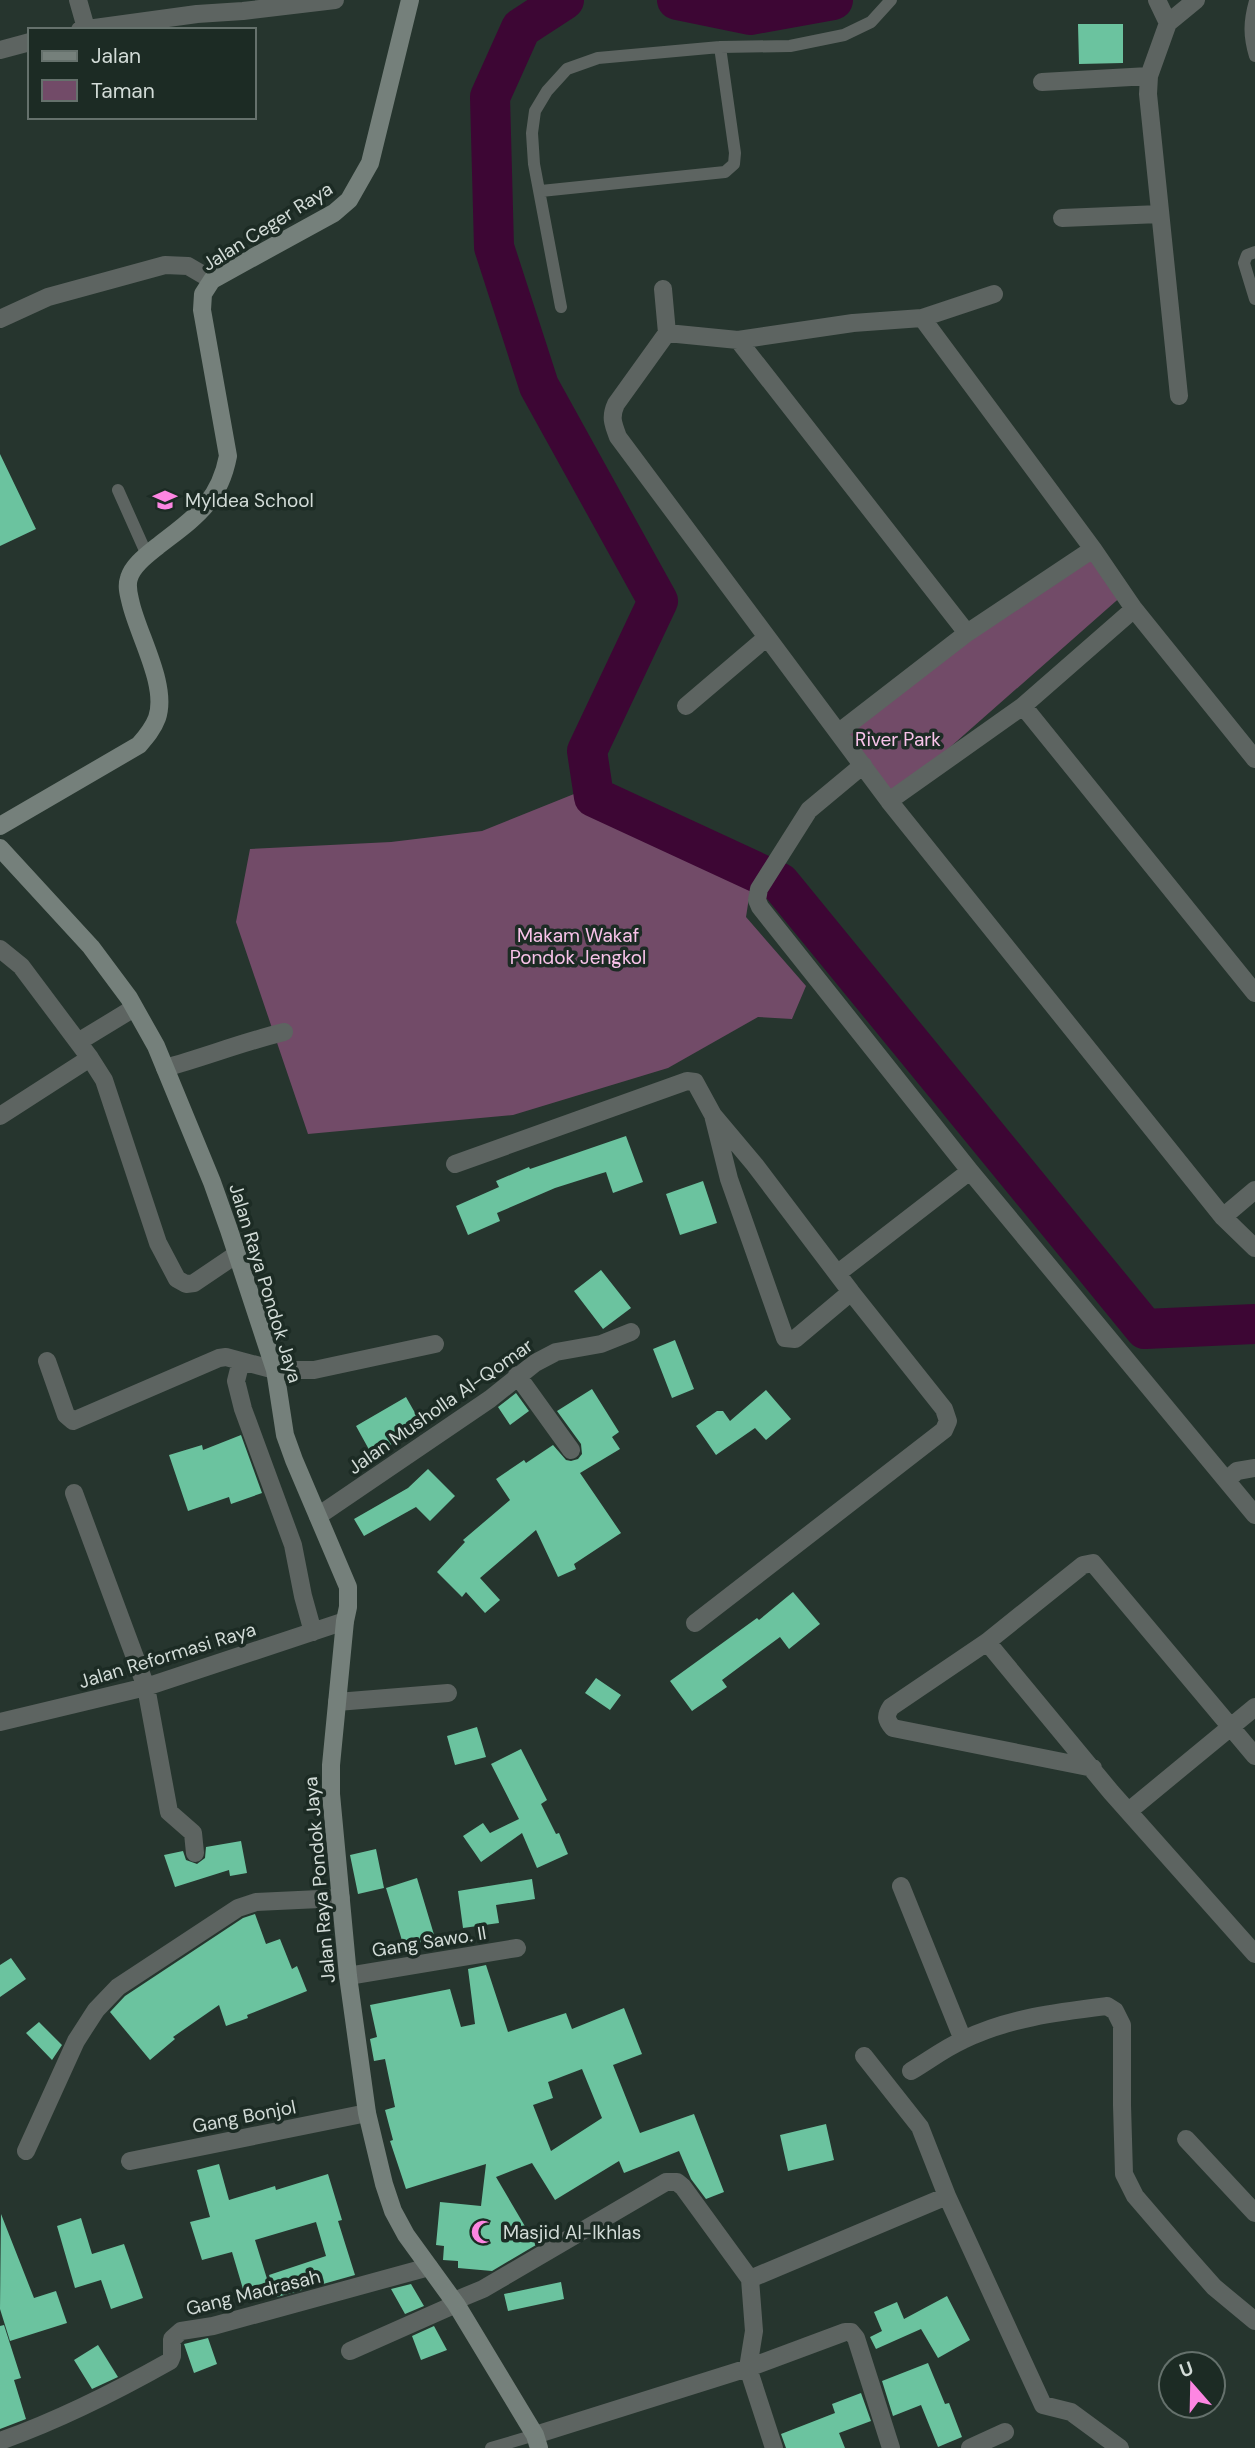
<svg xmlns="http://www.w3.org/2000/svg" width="1255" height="2448" viewBox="0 0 1255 2448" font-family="'DM Sans',sans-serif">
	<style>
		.green { fill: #724b68 }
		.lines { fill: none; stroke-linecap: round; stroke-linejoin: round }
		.river { stroke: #3d0634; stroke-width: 40 }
		.building { fill: #6bc39f; fill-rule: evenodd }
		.service { stroke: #5d6461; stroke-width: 12 }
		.minor { stroke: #5d6461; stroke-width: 18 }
		.secondary { stroke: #75807b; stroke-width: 18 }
		.labels { text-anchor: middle; stroke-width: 7; stroke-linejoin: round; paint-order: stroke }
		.street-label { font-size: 19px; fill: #d2dbd7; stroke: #1c2b24 }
		.poi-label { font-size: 19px; fill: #d2dbd7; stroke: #1c2b24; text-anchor: start }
		.park-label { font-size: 19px; fill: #f9c3ea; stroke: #1c2b24 }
	</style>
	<rect width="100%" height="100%" fill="#26352e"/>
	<path class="green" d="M1093,549L1124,594L889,801L839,732Z
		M579,792L755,859L746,917L806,986L792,1019L758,1017L668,1068L513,1115L308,1134L236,922L250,849L391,842L482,831Z"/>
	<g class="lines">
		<path class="river" d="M564,0L521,28L490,97L494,247L539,386L658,601L587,751L594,797L780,883L1145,1329L1255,1324
			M677,0L750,15L833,0"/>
	</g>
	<path class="building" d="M1078,24H1123V63L1079,64Z
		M0,454L36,529L0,546Z
		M626,1136L643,1182L613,1193L606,1172L596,1175L555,1188L497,1213L500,1221L468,1235L456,1206L499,1187L496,1181L529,1167L530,1169Z
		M703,1181L717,1223L680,1235L666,1194Z
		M601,1270L631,1308L603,1329L574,1291Z
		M675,1340L694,1389L672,1398L653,1349Z
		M592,1389L619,1432L612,1437L620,1449L580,1473L621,1533L574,1564L576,1569L558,1577L536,1530L480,1578L500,1600L485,1613L466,1592L462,1597L437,1572L465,1542L463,1540L510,1500L496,1479L524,1460L526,1463L553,1445L566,1460L571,1461L578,1459L582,1454L581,1444L557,1411Z
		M766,1390L791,1419L766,1440L755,1428L716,1455L696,1426L717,1411H723L730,1421Z
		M516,1393L529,1411L510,1425L498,1407Z
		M406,1397L423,1427L372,1455L356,1426Z
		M241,1435L262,1493L231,1504L229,1497L188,1511L169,1455L202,1445L203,1450Z
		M428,1469L455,1496L430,1521L416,1507L364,1536L354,1519L408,1488Z
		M793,1592L820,1624L789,1649L780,1637L722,1680L727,1687L692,1711L670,1681L757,1618L759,1620Z
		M596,1678L621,1695L610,1710L585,1693Z
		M477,1727L486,1757L455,1765L447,1736Z
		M521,1749L547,1800L541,1804L556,1834L559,1833L568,1854L537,1868L522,1833L481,1862L463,1836L483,1823L490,1833L519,1819L491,1764Z
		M241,1841L247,1873L230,1876L229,1870L175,1887L164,1855L183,1851L186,1860L197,1864L205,1858L206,1847Z
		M376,1849L384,1888L358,1894L350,1855Z
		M417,1878L435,1938L404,1947L386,1888Z
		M532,1879L535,1899L496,1905L499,1923L463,1928L458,1891Z
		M255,1914L266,1944L280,1939L292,1969L297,1966L307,1991L247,2015L248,2018L226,2026L219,2005L173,2037L175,2039L150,2060L110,2012L125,1996L243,1918Z
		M11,1958L26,1979L0,1997V1965Z
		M486,1965L508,2032L566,2013L572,2029L624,2008L642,2054L613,2065L640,2133L694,2114L724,2192L706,2199L691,2179L679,2151L624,2173L619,2161L555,2200L532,2163L496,2177L536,2245L492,2271L458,2268V2261L443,2260L444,2246L436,2245L440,2202L481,2206L486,2164L406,2189L390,2141L393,2140L385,2110L395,2107L385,2059L374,2061L370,2039L377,2037L370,2005L450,1989L461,2027L475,2024L468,1969ZM582,2069L602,2118L551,2151L533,2105L553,2098L548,2082Z
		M39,2022L62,2045L52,2060L26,2033Z
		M826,2124L834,2160L788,2171L780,2135Z
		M219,2164L229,2200L275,2186L276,2190L328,2174L342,2220L338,2221L355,2275L277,2297L269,2275L326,2256L316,2222L255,2240L268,2282L243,2289L232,2252L202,2260L190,2222L210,2217L197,2170Z
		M1,2214L34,2298L56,2291L67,2323L10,2341L0,2309Z
		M81,2218L92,2254L124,2244L143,2298L111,2309L101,2280L75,2288L57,2226Z
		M561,2282L564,2299L508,2311L504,2294Z
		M411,2284L424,2306L405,2314L391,2289Z
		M947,2296L970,2340L938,2358L921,2329L876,2349L870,2337L882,2331L874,2312L897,2302L904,2319Z
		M4,2325L21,2378L14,2380L26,2419L0,2429V2326Z
		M434,2326L447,2350L421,2360L412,2336Z
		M208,2338L217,2364L194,2373L184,2344Z
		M98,2345L118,2377L92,2389L74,2360Z
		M928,2363L945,2404L949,2403L962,2437L938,2447L921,2405L893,2416L882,2381Z
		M861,2393L871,2421L839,2433L845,2448H786L781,2434L835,2413L832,2404Z"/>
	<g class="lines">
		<path class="service" d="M1255,1C1249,22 1249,36 1255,56
			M541,191L725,172L734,164L735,153L720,47
			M1255,252L1247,255L1244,263L1255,299
			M561,307L534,164L532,133L535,111L547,91L567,69L598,58L720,47L790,46L844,35L871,22L891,0
			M118,490L147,555
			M491,2448L535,2435"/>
		<path class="minor" d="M78,0L86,28
			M1157,0L1168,23
			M1168,23L1149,76L1148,94L1179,396
			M1168,23L1196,0
			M80,30L197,14L243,11L335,0
			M0,50L30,42
			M1042,82L1149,76
			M1062,218L1160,214
			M663,289L667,333L738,340L967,633
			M0,319L48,297L165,265L188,266L212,280
			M667,333L616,404C610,417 613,424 618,437L889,801L1223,1217L1255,1248
			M738,340L853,323L922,318
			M1134,609L1255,759
			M686,706L767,637
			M1023,706L1255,993
			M839,732L967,633L1093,549
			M863,765L809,810L759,889L757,900L760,907L970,1171L1255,1515
			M889,801L1023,706L1134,609L1093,549L922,318L994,294
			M0,949L21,966L90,1058L104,1080L158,1243L177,1279L186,1284L194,1283L237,1254
			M78,1042L134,1008
			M165,1068C205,1057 243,1042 284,1032
			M0,1116L90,1058
			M455,1164L687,1081L695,1082L713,1115L729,1179L785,1338L795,1339L851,1292
			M1223,1217L1255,1190
			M838,1273L970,1171
			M47,1361L66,1415L73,1421L219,1358L226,1357L275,1370H314L435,1344
			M241,1361L236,1381L243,1409L293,1545L303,1596L313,1632
			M517,1375L571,1450
			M1227,1480L1237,1471L1255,1468
			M74,1493L146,1687L169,1812L193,1833L195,1853
			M318,1516L490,1399L535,1363L556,1352L601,1344L631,1332
			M695,1623L944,1430L948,1421L944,1409L851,1292L755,1165L713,1115
			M987,1642L1111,1792L1255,1954
			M337,1702L448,1693
			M0,1722L146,1687L345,1621
			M1093,1768L893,1728C886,1720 885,1716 891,1707L987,1642L1083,1565L1093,1563L1255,1756
			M1130,1810L1255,1707
			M901,1886L963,2040
			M348,1976L517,1948
			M864,2056L920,2127L947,2196
			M911,2071C928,2061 945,2048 963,2040C1008,2018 1058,2012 1107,2006L1115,2011L1122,2025V2105L1124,2174L1135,2196L1184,2253L1214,2287L1255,2321
			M1186,2139L1255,2213
			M26,2151L76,2041L96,2010L118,1987L238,1908L256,1902L341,1898
			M130,2161L367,2113
			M750,2279L947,2196L1043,2405L1071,2412L1120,2448
			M454,2301L483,2289L666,2182H677L683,2187L750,2279L754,2331L748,2368L774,2448
			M350,2351L456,2304
			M535,2435L748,2368L845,2332H851L856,2338L891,2448
			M0,2441C60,2420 115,2392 170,2361L172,2356V2339L181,2331L213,2326L429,2267
			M970,2448L1005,2432"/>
		<path class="secondary" d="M0,826L139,745C146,737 153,729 157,718C168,686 139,637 131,604C129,595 126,587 129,578C133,565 147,555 158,546C194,518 219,503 228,456L202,310L203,294L212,280L334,213L349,200L370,163L410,0
			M0,848L91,947L129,998L156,1046L212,1182L229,1230L275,1370L285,1435L294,1460L348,1587V1607L345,1621L331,1765V1794L348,1976L367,2113L384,2184L393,2211L406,2235L456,2304L535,2435L539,2448"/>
	</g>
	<defs>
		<g id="school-bare" transform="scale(1.89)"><path d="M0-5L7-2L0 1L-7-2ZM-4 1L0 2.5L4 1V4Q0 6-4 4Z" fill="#fd86e2" stroke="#1c2b24" stroke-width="2.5" paint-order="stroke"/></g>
		<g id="mosque-bare" transform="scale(1.89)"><path d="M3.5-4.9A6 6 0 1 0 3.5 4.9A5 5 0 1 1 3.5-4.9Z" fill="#fd86e2" stroke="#1c2b24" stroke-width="2.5" paint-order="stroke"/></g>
	</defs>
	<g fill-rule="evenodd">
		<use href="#school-bare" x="165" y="500"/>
		<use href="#mosque-bare" x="483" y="2232"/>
	</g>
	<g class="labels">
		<g class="street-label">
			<text transform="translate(267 226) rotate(-32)" y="7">Jalan Ceger Raya</text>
			<text transform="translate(266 1283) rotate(73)" y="7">Jalan Raya Pondok Jaya</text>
			<text transform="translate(440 1406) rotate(-35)" y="7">Jalan Musholla Al-Qomar</text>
			<text transform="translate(167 1655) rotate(-17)" y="7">Jalan Reformasi Raya</text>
			<text transform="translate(319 1880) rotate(-95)" y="7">Jalan Raya Pondok Jaya</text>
			<text transform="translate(429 1941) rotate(-9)" y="7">Gang Sawo. II</text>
			<text transform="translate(244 2116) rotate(-11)" y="7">Gang Bonjol</text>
			<text transform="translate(253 2292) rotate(-14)" y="7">Gang Madrasah</text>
		</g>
		<g class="poi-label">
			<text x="185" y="507">MyIdea School</text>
			<text x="503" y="2239">Masjid Al-Ikhlas</text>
		</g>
		<g class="park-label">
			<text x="898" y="746">River Park</text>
			<text x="578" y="942">Makam Wakaf<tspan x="578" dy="22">Pondok Jengkol</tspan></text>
		</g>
	</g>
	<rect x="28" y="28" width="228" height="91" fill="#1c2b24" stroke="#65716c" stroke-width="2"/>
	<rect x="42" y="51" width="35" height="10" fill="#75807b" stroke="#65716c" stroke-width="2"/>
	<text x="91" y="63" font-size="21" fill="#d2dbd7">Jalan</text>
	<rect x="42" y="80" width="35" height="21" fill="#724b68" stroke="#65716c" stroke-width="2"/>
	<text x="91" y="98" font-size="21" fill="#d2dbd7">Taman</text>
	<g transform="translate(1192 2385) rotate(340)"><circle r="33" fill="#1c2b24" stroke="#65716c" stroke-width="2"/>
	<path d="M0-5L12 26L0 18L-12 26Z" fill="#fd86e2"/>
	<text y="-10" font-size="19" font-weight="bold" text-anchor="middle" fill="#d2dbd7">U</text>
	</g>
</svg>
